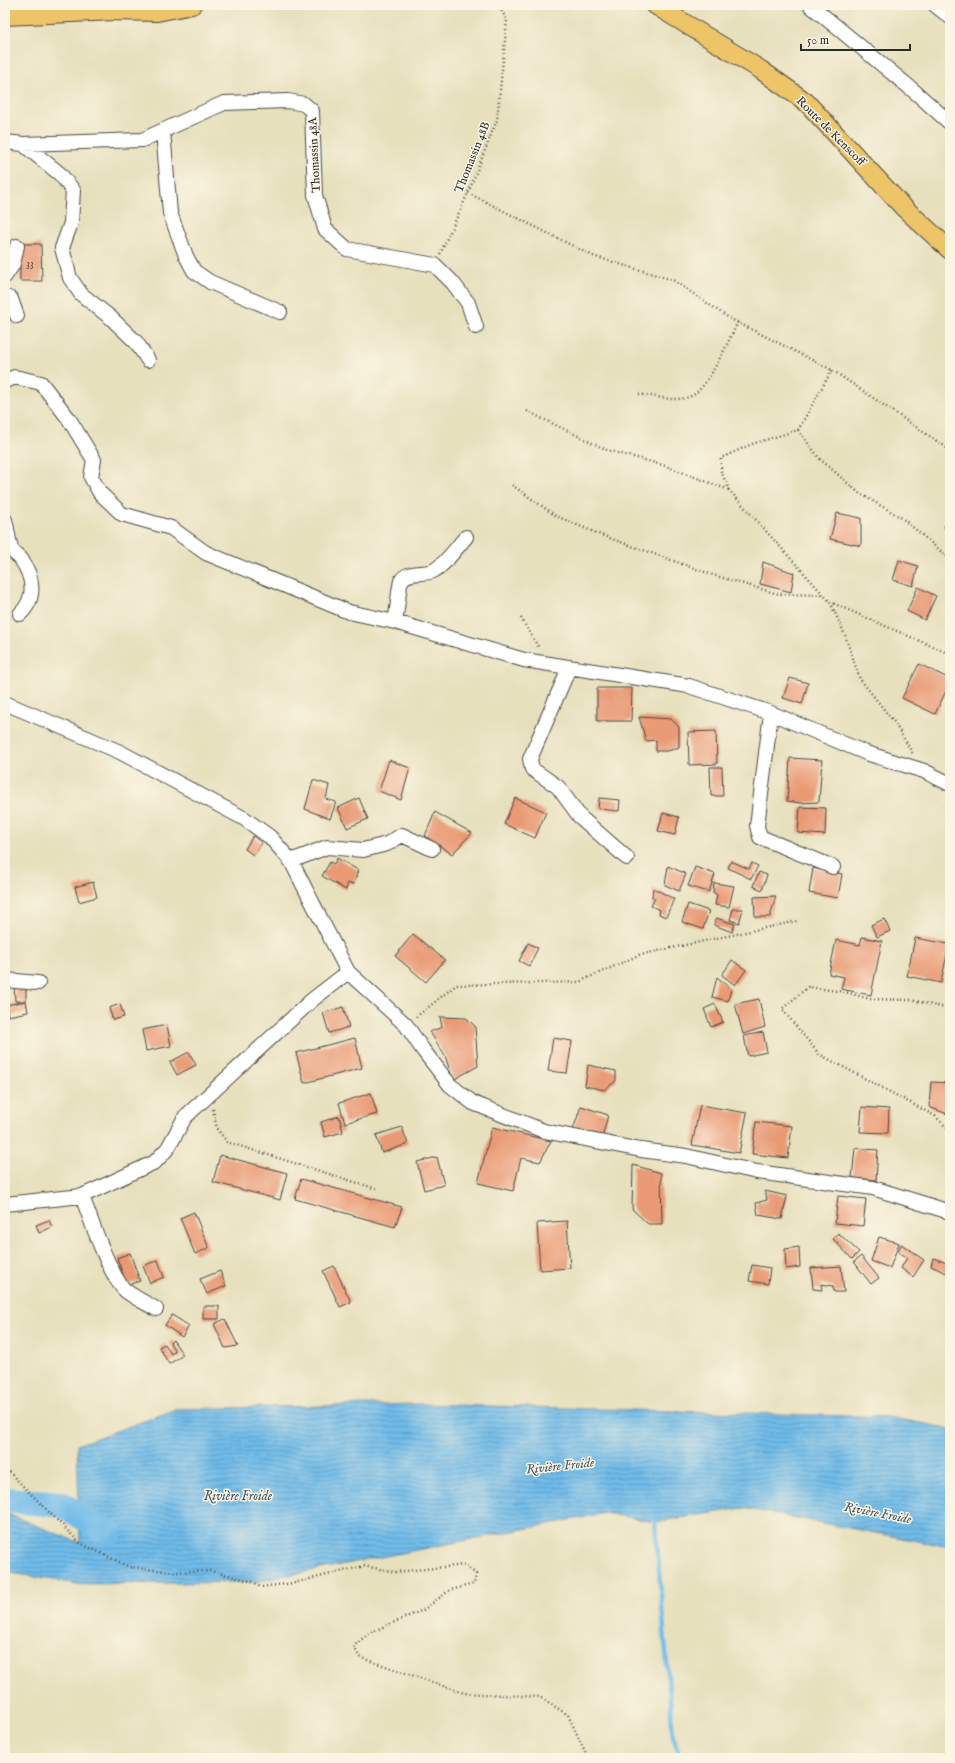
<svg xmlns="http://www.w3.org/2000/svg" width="955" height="1763" viewBox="0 0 955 1763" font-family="'IM FELL English',serif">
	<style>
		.water { fill: url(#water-rules); stroke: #4e738a }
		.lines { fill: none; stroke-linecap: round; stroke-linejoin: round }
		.stream { stroke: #70bbe9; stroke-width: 4.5 }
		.river { stroke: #70bbe9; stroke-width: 26 }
		.building { fill: #e99a75 }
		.minor-casing { stroke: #474641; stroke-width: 16 }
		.major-casing { stroke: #474641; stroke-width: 20 }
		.path { stroke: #474641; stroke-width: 2.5; stroke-dasharray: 1 3; stroke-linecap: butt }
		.minor { stroke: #fff; stroke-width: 14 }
		.major { stroke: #eec469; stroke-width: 18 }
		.labels { text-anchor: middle; stroke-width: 3; stroke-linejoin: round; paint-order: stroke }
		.number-label { font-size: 10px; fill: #5a473e }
		.street-label { font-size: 12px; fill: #2b2b2b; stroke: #fcf5e5 }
		.water-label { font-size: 13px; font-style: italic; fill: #405664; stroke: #fcf5e5 }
	</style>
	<defs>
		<pattern id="water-rules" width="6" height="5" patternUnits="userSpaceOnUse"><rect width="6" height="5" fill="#70bbe9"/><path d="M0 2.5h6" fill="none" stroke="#5c98bd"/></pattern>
	</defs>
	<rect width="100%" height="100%" fill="#fcf5e5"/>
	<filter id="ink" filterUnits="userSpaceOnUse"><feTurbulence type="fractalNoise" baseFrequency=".025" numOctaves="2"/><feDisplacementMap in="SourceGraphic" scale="8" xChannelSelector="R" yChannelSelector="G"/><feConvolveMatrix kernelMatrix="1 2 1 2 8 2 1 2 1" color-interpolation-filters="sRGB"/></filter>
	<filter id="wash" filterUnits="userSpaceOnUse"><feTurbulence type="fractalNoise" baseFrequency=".012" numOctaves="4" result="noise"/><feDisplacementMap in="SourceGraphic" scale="16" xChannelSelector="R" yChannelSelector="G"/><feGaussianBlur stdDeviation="0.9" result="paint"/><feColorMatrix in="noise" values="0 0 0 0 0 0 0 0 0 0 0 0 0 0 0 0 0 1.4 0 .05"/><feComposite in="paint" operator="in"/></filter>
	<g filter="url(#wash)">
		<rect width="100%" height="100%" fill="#e7e0bd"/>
		<path class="water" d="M418,1404L888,1417L947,1428L950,1430V1547L743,1508L655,1522L605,1513L254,1582L78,1584L5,1572V1513L80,1543L77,1445L177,1409Z"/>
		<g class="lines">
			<path class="stream" d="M652,1518L655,1522L673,1736L680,1758"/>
			<path class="river" d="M5,1500L61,1504L110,1533"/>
		</g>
		<g id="blocks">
			<path class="building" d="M20,244H41L42,281H20Z
				M837,513L861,518V546L830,539Z
				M950,515V530L944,527Z
				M899,560L918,566L913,586L893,580Z
				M763,562L794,573L791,592L760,584Z
				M918,587L936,596L925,620L907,611Z
				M919,664L950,679V683L935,714L902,698Z
				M790,678L808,683L802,704L783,698Z
				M597,688H632L631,721H597Z
				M639,717L671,719L679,727V747L668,751H656V740L646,741Z
				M716,731L717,764L689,765L688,732Z
				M790,758L822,760L819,802L800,803L787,801Z
				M389,760L410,768L401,800L379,791Z
				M710,767H722L723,796H711Z
				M313,780L329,785L326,799L336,802L330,819L305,809Z
				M359,798L368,819L347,828L338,808Z
				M515,798L546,812L535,838L504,824Z
				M599,798L620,800L619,811L598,809Z
				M800,807L826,808L825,835L798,833Z
				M435,812L472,833L452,854L425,836Z
				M663,813L679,817L675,835L658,831Z
				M253,836L262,843L253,855L245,849Z
				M337,858L358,870L354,884L348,883L346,890L322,876L330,862L334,864Z
				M731,861L749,869L752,863L758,866L751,879L728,868Z
				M668,866L686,874L679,891L665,885Z
				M695,867L715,874L709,892L688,886Z
				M813,868L842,874L838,898L809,893Z
				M759,872L767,875L762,890L753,886Z
				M93,882L97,897L79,902L75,887Z
				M714,883L734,886L729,907L715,905L717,895L713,892Z
				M653,888L674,899L666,917L659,914L660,910L651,906L655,898L652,897Z
				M776,896L770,917H755L754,897Z
				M688,904L709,911L703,929L682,922Z
				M733,909H743L739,923L730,920Z
				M716,918L735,924L732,932L714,925Z
				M884,919L890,931L877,937L871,925Z
				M413,934L445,960L426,982L395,956Z
				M862,937L882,941L871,995L841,989L844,977L829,974L836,940L860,945Z
				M915,938L949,944L941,983L907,976Z
				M528,943L538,948L529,966L519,961Z
				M732,960L746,970L735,985L722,975Z
				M717,977L731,989L728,1001L712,997Z
				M26,986V1001H15L14,987Z
				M759,999L765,1027L743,1034L735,1004Z
				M26,1001L28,1012L8,1016L6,1005Z
				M120,1004L124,1017L113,1020L109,1008Z
				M715,1004L723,1022L711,1027L704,1009Z
				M343,1007L349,1027L329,1033L323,1013Z
				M440,1017L466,1018L475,1026L478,1066L453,1080L445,1056L430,1032L442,1027Z
				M167,1025L171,1046L146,1051L142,1030Z
				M763,1032L767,1052L748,1056L744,1036Z
				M355,1038L362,1068L304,1083L296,1053Z
				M553,1038L572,1041L567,1073L548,1071Z
				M189,1052L196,1065L177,1075L170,1062Z
				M588,1065L616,1071V1081L604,1090L585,1086Z
				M931,1082L950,1083V1115L929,1107Z
				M371,1093L377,1114L345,1123L339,1103Z
				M700,1105L747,1113L739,1153L692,1145Z
				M581,1106L608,1115L602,1138L572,1133Z
				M862,1107L889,1109L888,1133L860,1132Z
				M339,1116L343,1132L325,1137L321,1122Z
				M756,1122L792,1126L788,1158L752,1154Z
				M402,1127L408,1144L382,1153L376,1135Z
				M492,1127L551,1141L540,1162L521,1158L513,1191L478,1183Z
				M855,1148L878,1150L876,1180L852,1178Z
				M220,1155L287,1173L280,1200L213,1182Z
				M437,1157L444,1185L424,1190L417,1162Z
				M633,1165L661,1173L662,1224H648L632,1209Z
				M301,1179L402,1207L395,1227L295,1199Z
				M950,1181V1196L946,1195Z
				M765,1191L787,1196L782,1219L758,1215L756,1203L767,1200Z
				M838,1196L866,1199L863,1226L835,1223Z
				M194,1212L209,1248L195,1254L180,1218Z
				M49,1220L52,1227L39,1233L36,1225Z
				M567,1221L570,1268L540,1270L537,1223Z
				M838,1233L859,1252L852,1259L833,1239Z
				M879,1237L899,1243L890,1268L871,1261Z
				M901,1244L924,1260L913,1277L901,1268L907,1258L898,1252Z
				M799,1247L800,1267L786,1269L785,1249Z
				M130,1253L140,1281L127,1285L117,1258Z
				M861,1256L879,1278L871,1284L854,1262Z
				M933,1258L950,1264L946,1273L931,1266Z
				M158,1260L164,1277L150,1283L143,1266Z
				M752,1265L770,1268L768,1284L749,1281Z
				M334,1266L351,1302L340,1307L323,1271Z
				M841,1266L844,1292H834L833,1286L821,1284L822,1290L813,1289L811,1268Z
				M220,1271L226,1286L207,1294L200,1279Z
				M203,1306H219V1319H203Z
				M172,1315L189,1326L182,1337L165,1325Z
				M225,1319L238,1346L225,1348L214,1324Z
				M173,1340L183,1355L169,1364L159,1347L165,1344L171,1354L175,1351L170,1343Z"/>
		</g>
	</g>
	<g filter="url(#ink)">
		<use href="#blocks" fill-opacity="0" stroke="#474641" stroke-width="1"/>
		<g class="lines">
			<g class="minor-casing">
				<path id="minor" d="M810,5L914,91L950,123
					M935,5L950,17
					M163,131L170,213L186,256L194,271L210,282L280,312
					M5,142L23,144L142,140L224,103L288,101L304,104L312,111L315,195L325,229L347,249L435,265L453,283L468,303L476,327
					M23,144L60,174L73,190L71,223L62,248L70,278L81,294L111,318L136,342L148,360
					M5,276L13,264L17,246
					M5,297L11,299L17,316
					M5,381L15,377L41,383L69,419L94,460L91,477L100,493L122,514L171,528L206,553L349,612L395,622L524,660L689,686L771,713L866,753L924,771L950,784
					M5,520C8,530 8,541 12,550C14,554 19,556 21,559C33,577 37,598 20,614
					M395,622C397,614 399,586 401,581C407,570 424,575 433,571C446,564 456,548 466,537
					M569,668L530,759L532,769L558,787L580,817L627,858
					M5,703L120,752L245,819L270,837L291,861L348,972L406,1025L423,1050L450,1085L473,1103L544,1131L641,1150L686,1156L757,1172L873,1188L950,1212
					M771,713L757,826L760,837L833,867
					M291,861L327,847L363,850L387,844L402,835L432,849
					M5,980L38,983
					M82,1196C90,1217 110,1278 126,1291C135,1298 146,1303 156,1309
					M5,1204L82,1196L155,1162L168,1148L185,1117L312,1000L348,972"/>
			</g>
			<g class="major-casing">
				<path id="major" d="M655,5L761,70L806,102L903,207L950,250
					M5,16L114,11L157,12L192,5"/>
			</g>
			<path class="path" d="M468,193L593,256L673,280L729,318L832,370L950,450
				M440,254L468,193L497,120L507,20L498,5
				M832,370L798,430L752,444L721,458V471L729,490L830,602L845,635L860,679L894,722L913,754
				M639,394C656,396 675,403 691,396C708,389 729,339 738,322
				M527,411L607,450L663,465L729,490
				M798,430L820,459L859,493L902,518L950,559
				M512,485L556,516L601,535L713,575L778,594L824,595
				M830,602L950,654
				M521,618L539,648
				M950,1009L911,1000L870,999L845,992L808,987L782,1009L819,1054L935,1116L950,1131
				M416,1017L456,985L579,982L639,955L797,921
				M213,1109L217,1129L227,1142L377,1189
				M5,1470L10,1473L80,1543L129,1567L174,1572L211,1571L254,1582L260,1587L294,1583L364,1566L395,1572L465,1565L476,1574L474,1584L450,1590L423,1610L369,1633L354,1646L359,1657L464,1693L540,1697L568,1715L588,1758"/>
			<use href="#minor" class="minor"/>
			<use href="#major" class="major"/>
		</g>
	</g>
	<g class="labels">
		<g class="number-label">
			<text x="30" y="267">33</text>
		</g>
		<g class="street-label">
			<text transform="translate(831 131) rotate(45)" y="4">Route de Kenscoff</text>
			<text transform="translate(314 155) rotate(-93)" y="4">Thomassin 48A</text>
			<text transform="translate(472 157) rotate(-68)" y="4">Thomassin 48B</text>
		</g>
		<g class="water-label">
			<text transform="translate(560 1465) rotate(-6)" y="5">Rivière Froide</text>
			<text x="238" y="1500">Rivière Froide</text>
			<text transform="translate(878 1512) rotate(11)" y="5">Rivière Froide</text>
		</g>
	</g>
	<rect width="955" height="1763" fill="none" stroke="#fcf5e5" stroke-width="20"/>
	<path d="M801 44v6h109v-6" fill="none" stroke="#2b2b2b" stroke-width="2"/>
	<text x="807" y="44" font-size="12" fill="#2b2b2b" stroke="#fcf5e5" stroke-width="3" paint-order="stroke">50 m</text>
</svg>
